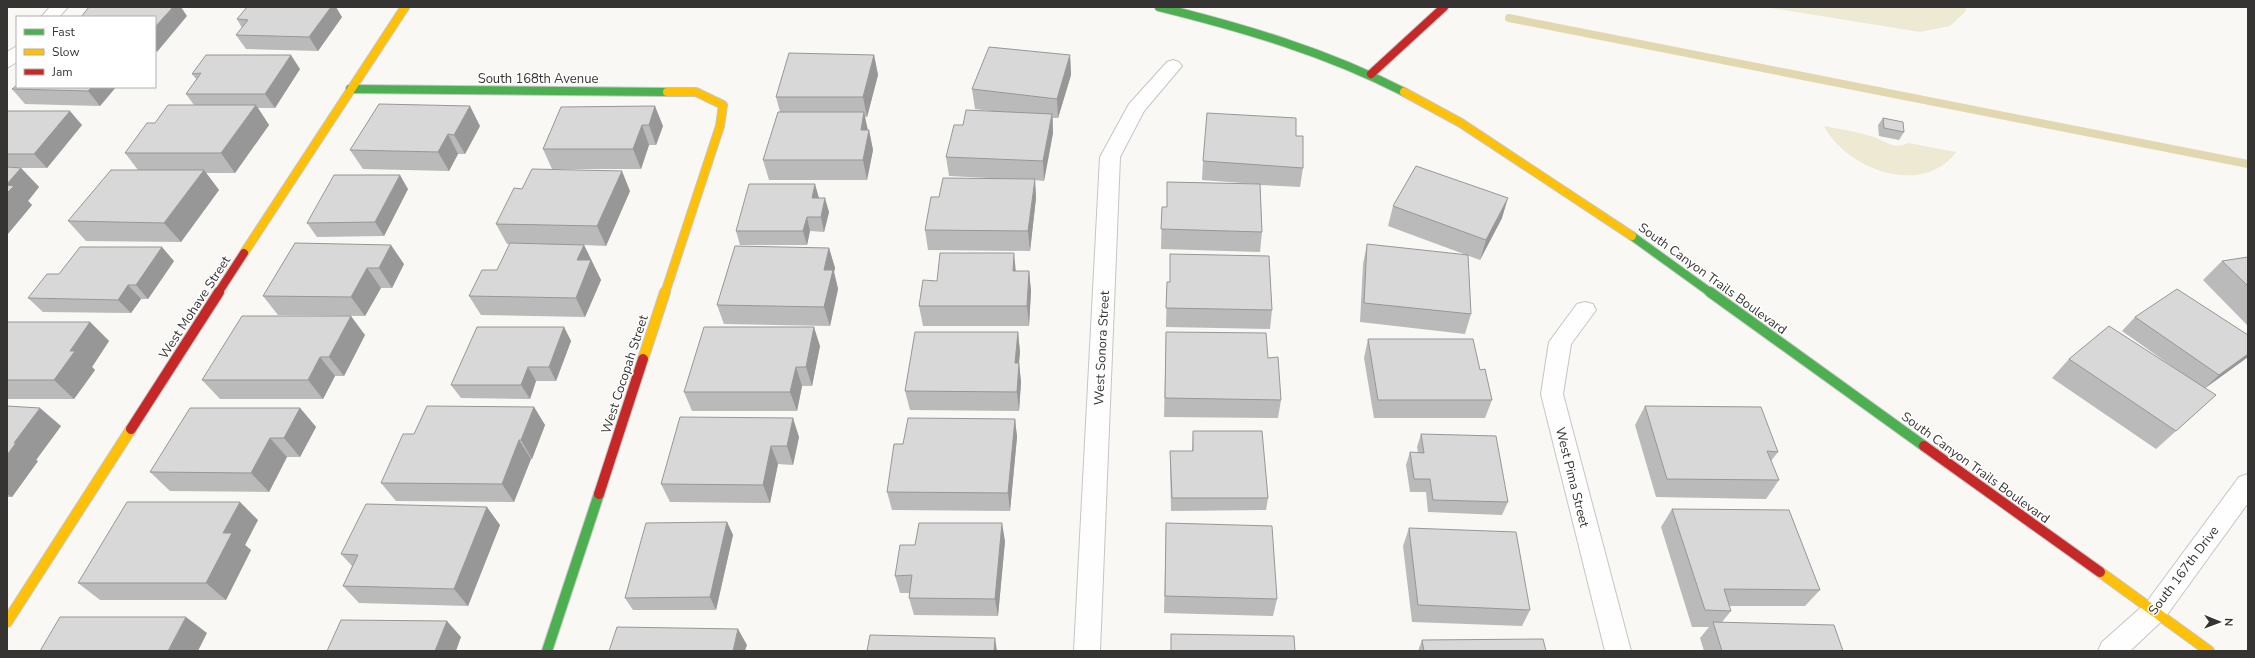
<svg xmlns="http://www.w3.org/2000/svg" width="2255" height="658" viewBox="0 0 2255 658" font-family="'Nunito Sans',sans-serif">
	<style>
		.green { fill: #eee9d3 }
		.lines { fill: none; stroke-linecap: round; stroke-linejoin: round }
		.stream { stroke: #e2d8af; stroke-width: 8 }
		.street-casing { stroke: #c6c5c4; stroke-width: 2 }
		.fast-far1-casing { stroke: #c6c5c4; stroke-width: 10 }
		.fast-casing { stroke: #c6c5c4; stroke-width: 12 }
		.slow-far1-casing { stroke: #c6c5c4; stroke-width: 10 }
		.slow-casing { stroke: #c6c5c4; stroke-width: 12 }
		.jam-far1-casing { stroke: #c6c5c4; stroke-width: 10 }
		.jam-casing { stroke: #c6c5c4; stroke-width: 12 }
		.street { fill: #fefefe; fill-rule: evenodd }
		.fast-far1 { stroke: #4caf50; stroke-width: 8 }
		.fast { stroke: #4caf50; stroke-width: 10 }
		.slow-far1 { stroke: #ffc107; stroke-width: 8 }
		.slow { stroke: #ffc107; stroke-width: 10 }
		.jam-far1 { stroke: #c62828; stroke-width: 8 }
		.jam { stroke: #c62828; stroke-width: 10 }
		.wall { fill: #b9bab9 }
		.shaded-wall { fill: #969796 }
		.building { fill: #d7d8d7; stroke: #969796 }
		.labels { text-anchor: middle; stroke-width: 3; stroke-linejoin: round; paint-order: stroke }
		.street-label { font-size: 13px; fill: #353433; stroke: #fff }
	</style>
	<rect width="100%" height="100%" fill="#f9f8f5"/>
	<path class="green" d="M1765,7H1965L1966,11L1950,26L1920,32Z
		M1824,126C1839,129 1855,131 1870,136C1883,139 1894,151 1908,143L1956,152C1923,198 1846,169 1824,126Z"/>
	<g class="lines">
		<path class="stream" d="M1509,18L2248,164"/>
		<g class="street-casing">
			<path id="street" d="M50,7H68L59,17H41Z
				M17,46V62L7,68V52Z
				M1173,60L1179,62L1182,66L1144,111L1120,157L1100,651H1074L1100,157L1129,104L1167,62Z
				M1585,302L1593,304L1596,310L1571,344L1563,394L1631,651H1605L1541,394L1549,342L1577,304Z
				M2248,474V503L2164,619L2130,651H2098L2102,642L2146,603L2239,477Z"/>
		</g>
		<g class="fast-far1-casing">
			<path id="fast-far1" d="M1159,7C1244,28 1326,52 1404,92
				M350,89L667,92
				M1632,236L1711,293"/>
		</g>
		<g class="fast-casing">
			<path id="fast" d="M1710,292L1924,446
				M547,651L599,494"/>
		</g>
		<g class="slow-far1-casing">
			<path id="slow-far1" d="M1404,92L1461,123L1632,236
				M244,253L405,7
				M665,293L720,126L723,105L696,92H667"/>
		</g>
		<g class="slow-casing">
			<path id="slow" d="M643,359L665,292
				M2100,572L2209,651
				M7,622L131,429"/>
		</g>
		<g class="jam-far1-casing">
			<path id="jam-far1" d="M1371,74L1444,7
				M218,293L244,253"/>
		</g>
		<g class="jam-casing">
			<path id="jam" d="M131,429L219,292
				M1924,446L2100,572
				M599,494L643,359"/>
		</g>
		<use href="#street" class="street"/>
		<use href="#fast-far1" class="fast-far1"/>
		<use href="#fast" class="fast"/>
		<use href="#slow-far1" class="slow-far1"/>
		<use href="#slow" class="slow"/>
		<use href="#jam-far1" class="jam-far1"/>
		<use href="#jam" class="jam"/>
	</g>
	<path class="wall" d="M342,17L318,51L246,49L236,35L242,28L237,19Z
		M874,55L878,75L867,117H865L868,130H869L873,150L867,180H769L763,160L780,112L776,97Z
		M1070,55L1071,75L1058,118H1053V133L1044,181L1035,180L1036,198L1030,251L928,250L925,230L939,197L988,178L949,176L946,157L963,125L991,111L975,109L972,89Z
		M300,69L275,108H258L269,125L235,173H206L219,190L181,242L86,241L68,221L138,170L125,153L155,123L194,105L186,94L197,80L192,74Z
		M17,87H116L100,106L25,104L12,89Z
		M561,107L663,126L656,145H649L641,169H552L543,149Z
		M7,111L82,125L47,168H21L39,187L28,201L32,205L7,235Z
		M1883,118L1904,132L1899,140L1879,136L1878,125Z
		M480,126L465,154H458L449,171L363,169L350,150Z
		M1296,136L1303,168L1300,187L1260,185L1262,232L1260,252L1161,249L1162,207H1167V182L1256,184L1202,180L1203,161Z
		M408,189L384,236L317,237L307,223Z
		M630,191L606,246L584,245L601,280L585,317L481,315L469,296L497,270L510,244H507L496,224Z
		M819,198L829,212L824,232L810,231L807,245H740L736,231Z
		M1393,206L1502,218L1480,260L1388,226Z
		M295,243L404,264L392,288H381L365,316L278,315L263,296Z
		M1367,244L1471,314L1465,334L1360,322L1363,264Z
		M829,248L835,268L834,272L838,289L830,326L724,324L717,305Z
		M1170,254L1272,310L1270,329L1166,327L1167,282H1170Z
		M2248,257V326L2203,280L2222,261Z
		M174,261L148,299H141L131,313L43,312L28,298L59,274Z
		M1016,271H1029L1031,291L1029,326H923L919,306L937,281Z
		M2135,317L2248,357L2205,388L2216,395L2156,449L2052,378L2069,359L2190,379L2122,331Z
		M7,322H90L109,341L92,367L95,370L74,399H7Z
		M564,327L571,341L556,381H536L530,399L461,398L451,385Z
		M1018,332L1020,352L1019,363L1021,382L1019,411L910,410L905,391Z
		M1166,332L1268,358L1281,400L1278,418L1164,417Z
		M365,335L344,376H335L323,399H220L202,380Z
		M1368,339L1480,370L1492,400L1485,418H1374L1364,358Z
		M820,346L812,386H802L797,411H692L684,392Z
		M7,406L61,426L36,460L38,461L12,497H7Z
		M1645,406L1778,452L1771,461L1779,480L1766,499L1656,497L1635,425Z
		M534,407L545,425L532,459H531L514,502L396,501L381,483L414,434Z
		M300,408L316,427L300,457H287L269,492L170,491L150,472Z
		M1015,419L1017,437L1010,511L892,510L887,492Z
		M1193,431L1268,498L1266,510L1171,511L1170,464V451H1192Z
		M1421,434L1508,502L1502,515L1428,512L1426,492H1410L1406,465L1410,452L1418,453L1417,447Z
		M799,437L793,465L778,464L770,503L670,502L661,484Z
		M1672,509L1820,590L1805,606H1729L1731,611L1722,622L1843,651H1704L1700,638L1709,627H1692L1661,527Z
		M258,520L245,545L251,550L226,600H100L78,583Z
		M727,522L733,535L716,610H633L625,598Z
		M1166,523L1277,599L1273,616L1164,613Z
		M500,525L468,606L359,603L343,586L352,566L341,554Z
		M1409,528L1530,610L1522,626L1412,622L1403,546Z
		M1005,541L998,616L914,615L909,598L910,593H900L895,576L915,545Z
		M1422,640L1546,651H1418Z"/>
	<path class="shaded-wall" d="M173,7H181L187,16L157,52L155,49V27Z
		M331,7H336L342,17L318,51L309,37Z
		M291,55L300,69L275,108L265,94Z
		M874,55L878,75L867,117L863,97Z
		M1070,55L1071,75L1058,118L1057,99Z
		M92,87H116L100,106L88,91Z
		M256,105L269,125L235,173L221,153Z
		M470,106L480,126L465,154L454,135Z
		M655,106L663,126L656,145L649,125Z
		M70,111L82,125L47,168L34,154Z
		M864,112L868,132L861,130Z
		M1052,114L1053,133L1044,181L1043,161Z
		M642,125L649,145L641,169L633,149Z
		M869,130L873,150L867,180L863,160Z
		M448,134L458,154L449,171L438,152Z
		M21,168L39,187L28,201L32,205L7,235V184Z
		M204,170L219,190L181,242L164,223Z
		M622,171L630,191L606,246L597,226Z
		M400,175L408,189L384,236L375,222Z
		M1035,179L1036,198L1030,251L1028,231Z
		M815,184L819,198H812Z
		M825,198L829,212L824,232L821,217Z
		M1508,198L1502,218L1480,260L1486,240Z
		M807,217L810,231L807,245L803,231Z
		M391,245L404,264L392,288L379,268Z
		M584,245L601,280L585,317L576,298L577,260Z
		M162,247L174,261L148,299L136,285Z
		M829,248L835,268L834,272L838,289L830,326L824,307V270Z
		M1014,253L1016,273L1013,271Z
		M367,268L381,288L365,316L351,297Z
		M1029,271L1031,291L1029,326L1027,306Z
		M128,285L141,299L131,313L118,300Z
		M351,316L365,335L344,376L329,357Z
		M90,322L109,341L92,367L95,370L74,399L54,380L70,351Z
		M564,327L571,341L556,381L549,367Z
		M814,327L820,346L812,386L806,367Z
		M1018,332L1020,352L1017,382L1015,363Z
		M2248,354V357L2204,389L2219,375Z
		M320,357L335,376L323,399L308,380Z
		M1019,363L1021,382L1019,411L1017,392Z
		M528,367L536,381L530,399L521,385Z
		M796,367L802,386L797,411L790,392Z
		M534,407L545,425L532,459L521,440Z
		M40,408L61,426L36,460L38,461L12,497L7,494V455L14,443Z
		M300,408L316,427L300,457L284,438Z
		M793,418L799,437L793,465L787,446Z
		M1015,419L1017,437L1010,511L1008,493Z
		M270,438L287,457L269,492L251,473Z
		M519,440L531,459L514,502L502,484Z
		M771,446L778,464L770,503L763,485Z
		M240,502L258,520L245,545L251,550L226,600L206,583L223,533Z
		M487,507L500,525L468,606L454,589Z
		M727,522L733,535L716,610L710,597Z
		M1002,523L1005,541L998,616L995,599Z
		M186,617L207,633L198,651H168Z
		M447,621L461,637L456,651H435Z
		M738,629L747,645L745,651H733Z
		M995,638L997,651H994Z"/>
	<path class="building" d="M89,7H173L155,27V17H81Z
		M247,7H331L309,37L236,35L248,20L237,19Z
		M989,47L1070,55L1057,99L972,89Z
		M789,53L874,55L863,97H776Z
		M206,55H291L265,94H186L201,73L192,74Z
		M17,85V87H92L88,91L12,89Z
		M379,104L470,106L454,135L448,134L438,152L350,150Z
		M168,105H256L221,153H125L147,123H155Z
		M655,106L649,125H642L633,149H543L561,107Z
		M966,110L1052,114L1043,161L946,157L954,125H963Z
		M7,111H70L34,154H7Z
		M778,112H864L861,130H869L863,160H763Z
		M1207,113L1296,118V136H1303V168L1203,161Z
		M1883,118L1903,122L1904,132L1884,128Z
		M1416,166L1508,198L1486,240L1393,206Z
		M7,167L21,168L7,184Z
		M532,169L622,171L597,226L496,224L514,188L522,189Z
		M111,170H204L164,223L68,221Z
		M334,175H400L375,222L307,223Z
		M943,178L1035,179L1028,231L925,230L931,197H939Z
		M1167,182L1260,184L1262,232L1161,229L1162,207H1167Z
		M749,184H815L812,198H825L821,217H807L803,231H736Z
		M7,185L14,186L7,193Z
		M295,243L391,245L379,268H367L351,297L263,296Z
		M510,243L584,245L577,260H591L576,298L469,296L482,270H497Z
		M1367,244L1468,255L1471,314L1364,303Z
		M735,246L829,248L824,270H833L824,307L717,305Z
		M80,247H162L136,285H128L118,300L28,298L47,274H59Z
		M940,253H1014L1013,271H1029L1027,306H919L923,280L937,281Z
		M1170,254L1269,256L1272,310L1166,308L1167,282H1170Z
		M2248,257V286L2222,261Z
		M2177,289L2248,335V354L2219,375L2135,317Z
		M242,316H351L329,357H320L308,380H202Z
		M7,322H90L70,351H75L54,380H7Z
		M2109,326L2216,395L2176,431L2069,359Z
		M477,327H564L549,367H528L521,385H451Z
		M704,327H814L806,367H796L790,392H684Z
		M915,332H1018L1015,363H1019L1017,392L905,391Z
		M1166,332L1266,333L1268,358L1278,357L1281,400L1165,398Z
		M1368,339H1473L1480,370L1485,369L1492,400H1378Z
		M7,406L40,408L14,443H16L7,455Z
		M427,406L534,407L521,440H519L502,484L381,483L403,434H414Z
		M1645,406L1761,407L1778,452L1767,451L1779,480L1667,479Z
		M190,408H300L284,438H270L251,473L150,472Z
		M680,417L793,418L787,446H771L763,485L661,484Z
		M908,418L1015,419L1008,493L887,492L894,444H903Z
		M1193,431H1262L1268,498H1172L1170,451H1193Z
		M1421,434L1496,436L1508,502L1433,500L1430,479H1414L1410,452L1424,453Z
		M127,502H240L223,533H232L206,583H78Z
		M366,504L487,507L454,589L343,586L358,555L341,554Z
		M1672,509L1789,510L1820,590L1724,589L1731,611L1705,610Z
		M727,522L710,597L625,598L646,523Z
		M919,523H1002L995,599L909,598L912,575L895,576L900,545H915Z
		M1166,523L1272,526L1277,599L1165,596Z
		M1409,528L1516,532L1530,610L1418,605Z
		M60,617H186L168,651H40Z
		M341,620L447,621L435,651H327Z
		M1713,622L1834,625L1843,651H1722Z
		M617,627L738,629L733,651H609Z
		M1171,634L1294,636L1295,651H1171Z
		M870,635L995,638L994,651H867Z
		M1543,639L1546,651H1424L1422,640Z"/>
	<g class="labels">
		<g class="street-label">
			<text x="538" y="83">South 168th Avenue</text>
			<text transform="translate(1713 278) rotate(36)" y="5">South Canyon Trails Boulevard</text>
			<text transform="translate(194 307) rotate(-57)" y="5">West Mohave Street</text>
			<text transform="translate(1101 348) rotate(-87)" y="5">West Sonora Street</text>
			<text transform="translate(624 374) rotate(-72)" y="5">West Cocopah Street</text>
			<text transform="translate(1976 467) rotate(36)" y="5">South Canyon Trails Boulevard</text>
			<text transform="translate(1573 477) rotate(76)" y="5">West Pima Street</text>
			<text transform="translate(2183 570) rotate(-53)" y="5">South 167th Drive</text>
		</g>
	</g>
	<rect width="2255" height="658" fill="none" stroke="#353433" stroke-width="16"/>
	<rect x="16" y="16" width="140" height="72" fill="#ffffff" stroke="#aeaead"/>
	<rect x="24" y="29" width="20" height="6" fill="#4caf50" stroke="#aeaead"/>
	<text x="52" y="36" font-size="12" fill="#353433">Fast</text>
	<rect x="24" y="49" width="20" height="6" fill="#ffc107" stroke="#aeaead"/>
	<text x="52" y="56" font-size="12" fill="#353433">Slow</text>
	<rect x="24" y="69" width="20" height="6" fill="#c62828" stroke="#aeaead"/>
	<text x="52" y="76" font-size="12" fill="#353433">Jam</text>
	<g transform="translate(2219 622) rotate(91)" stroke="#ffffff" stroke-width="3" paint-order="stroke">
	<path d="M0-3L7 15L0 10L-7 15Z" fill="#353433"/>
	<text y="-6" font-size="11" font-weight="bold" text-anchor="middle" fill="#353433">N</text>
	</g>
</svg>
